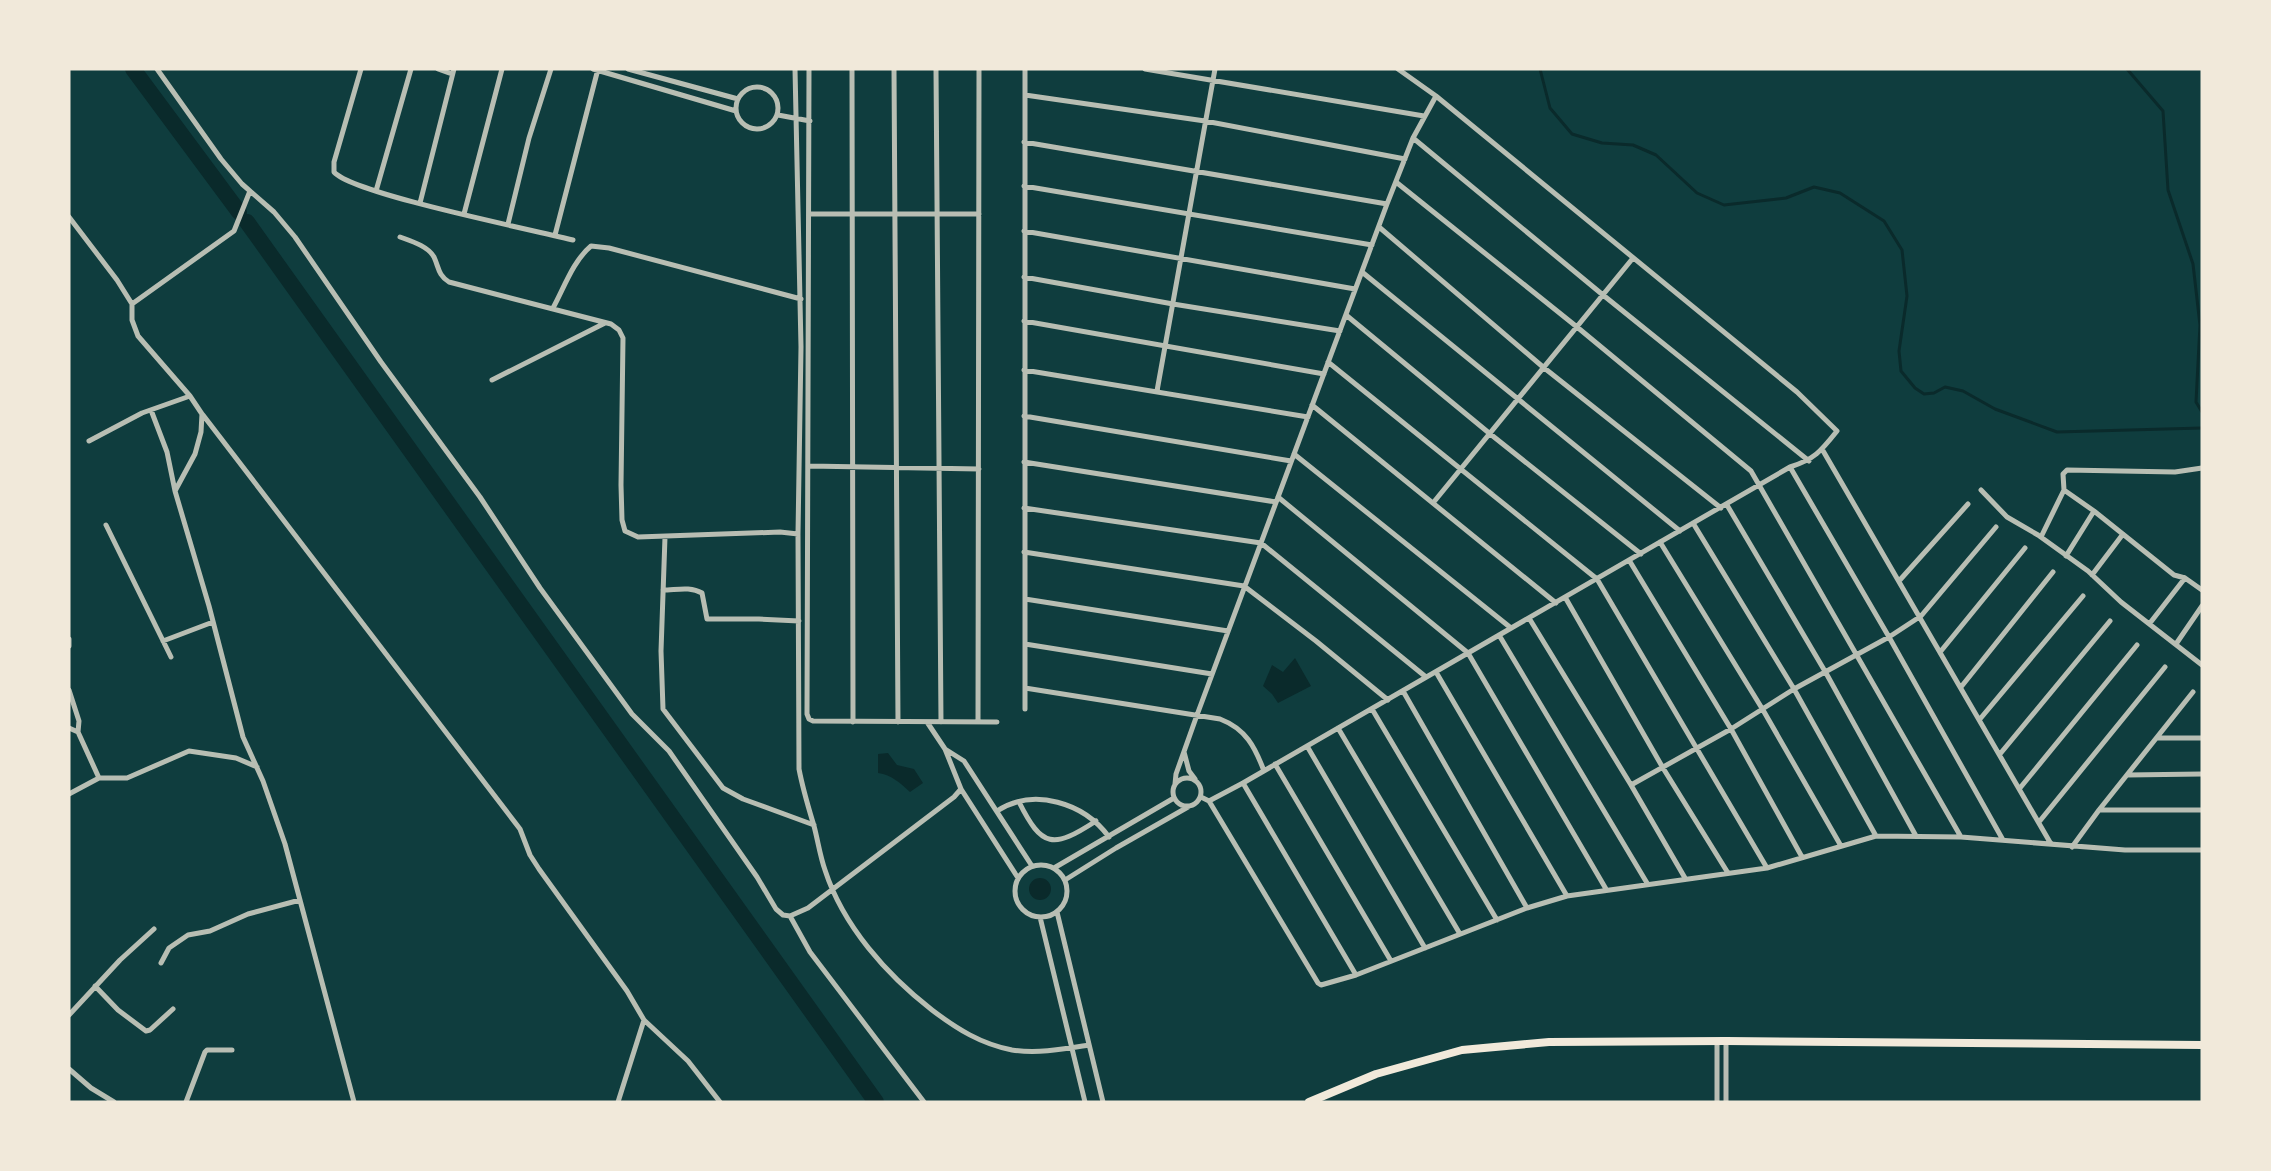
<svg xmlns="http://www.w3.org/2000/svg" width="2271" height="1171" viewBox="0 0 2271 1171" font-family="'PT Sans',sans-serif">
	<style>
		.water { fill: #0a2a2b }
		.lines { fill: none; stroke-linecap: round; stroke-linejoin: round }
		.stream { stroke: #0a2a2b; stroke-width: 3 }
		.river { stroke: #0a2a2b; stroke-width: 16 }
		.minor { stroke: #b8beb3; stroke-width: 5 }
		.trunk { stroke: #f1e9da; stroke-width: 8 }
	</style>
	<rect width="100%" height="100%" fill="#0f3d3e"/>
	<path class="water" d="M1295,658L1311,686L1278,703L1272,694L1263,686L1272,665L1283,672Z
		M888,753L897,765L914,769L923,783L910,792C900,783 892,775 878,773V754Z
		M1029 889a11 11 0 1 1 22 0a11 11 0 1 1-22 0Z"/>
	<g class="lines">
		<path class="stream" d="M1540,69L1550,108L1572,134L1602,143L1633,145L1656,155L1697,193L1724,205L1786,198L1814,187L1840,193L1884,221L1902,250L1907,296L1899,351L1901,371L1915,388L1924,394L1934,393L1945,387L1963,391L1995,409L2057,432L2202,428
			M2127,69L2163,111L2168,190L2193,264L2200,325L2196,402L2202,412"/>
		<path class="river" d="M133,69L239,212
			M247,222L876,1102"/>
		<path class="minor" d="M157,69L221,159L242,184L274,212L295,237L381,362L480,497L540,588L632,714L669,751L757,877L776,909L783,915L790,916L808,908L954,797L961,789
			M361,69L334,162V172C353,194 534,230 573,240
			M438,69L452,74
			M593,69L736,111
			M628,69L738,99
			M795,69L801,347L798,534L799,769C803,790 808,806 814,826C818,841 820,856 825,870C843,926 887,975 932,1010C957,1029 981,1044 1012,1050C1038,1054 1064,1049 1089,1045
			M809,69L807,714L809,719L813,721L997,722
			M852,69L853,722
			M894,69L898,722
			M936,69L941,722
			M1025,69V709
			M1145,69L1424,116
			M736 108a21 21 0 1 1 42 0a21 21 0 1 1-42 0Z
			M1025,95L1205,121L1405,159
			M778,115L810,121
			M1413,138L1603,295L1809,461
			M1024,142L1387,204
			M1396,182L1577,327L1751,471L1961,837
			M1024,186L1372,245
			M376,191L411,69
			M420,203L454,69
			M464,214L502,69
			M810,214H979
			M69,217L117,280L132,304V320L138,336L190,396L202,414L201,432L195,454L175,491L209,606L243,737L263,781L285,844L354,1102
			M508,224L529,138L551,69
			M1379,227L1543,367L1721,508
			M1024,231L1355,289
			M555,235L598,69
			M400,237C411,241 428,246 434,257C439,268 438,275 449,282L611,324L619,330L623,338L621,485L622,520L625,531L638,537L780,532L798,534
			M1362,272L1680,531
			M1024,277L1173,304L1340,331
			M132,304L234,231L250,191
			M553,308C564,288 573,261 591,246L609,248L801,299
			M1346,315L1489,433L1641,554
			M1024,321L1324,374
			M1328,362L1597,579L1767,868
			M1024,370L1308,417
			M492,380L605,323
			M1157,391L1215,69
			M1312,405L1556,603
			M151,410L167,452L175,491
			M203,415L520,829L530,855L539,869L627,991L644,1020L688,1061L720,1102
			M1024,416L1291,461
			M89,441L142,413L190,396
			M1822,449L2051,844
			M1294,454L1511,628
			M1024,462L1276,502
			M809,466L979,469
			M1790,467L1889,637L2003,840
			M1981,490L2007,517L2038,535L2088,571L2121,602L2202,665
			M2064,490L2063,474L2067,470L2175,472L2202,468
			M1278,497L1468,653L1606,889
			M1433,503L1633,258
			M1727,505L1826,673L1916,836
			M1024,508L1261,543L1426,677
			M1693,523L1794,689L1876,836
			M106,525L171,657
			M665,537L661,651L663,709L723,788L743,799L814,825
			M2041,537L2064,490L2094,511L2174,575L2185,578L2202,590
			M1660,542L1763,710L1841,846
			M1024,552L1244,586L1316,641L1388,700
			M2066,556L2094,511
			M1629,560L1731,729L1802,857
			M2092,575L2123,534
			M1899,581L1968,504
			M663,590C676,590 690,586 702,593L707,619H759L799,621
			M1565,597L1663,768L1728,873
			M1025,599L1228,631
			M1529,618L1631,785L1685,878
			M2150,623L2185,578
			M1499,635L1647,883
			M69,639V646
			M163,641L213,622
			M1025,644L1212,674
			M2176,644L2202,606
			M1941,651L2025,548
			M1436,672L1567,896
			M1961,687L2053,572
			M1025,688L1220,719C1246,729 1255,747 1264,771
			M69,690L79,721L78,732
			M1403,691L1527,908
			M1372,709L1497,920
			M1980,719L2083,596
			M927,722L945,749L961,789L1018,878
			M978,722L979,69
			M69,728L78,732L99,778
			M1338,728L1460,934
			M2157,738H2202
			M1307,746L1425,948
			M945,749L964,761L1032,866
			M1184,752L1189,771L1195,779
			M2000,754L2110,621
			M1275,764L1391,961
			M2127,775L2202,774
			M1173 792a14 14 0 1 1 28 0a14 14 0 1 1-28 0Z
			M1243,783L1356,975
			M1175,784L1176,774L1197,715L1387,204L1413,138L1436,96
			M1631,785L1731,729L1794,689L1889,637L1921,616L1996,527
			M2020,788L2137,645
			M69,794L99,778H127L189,751L236,758L257,767
			M1201,797L1209,801L1243,783L1790,467C1815,459 1821,451 1837,431L1797,392L1436,96L1398,69
			M1209,801L1318,983L1321,985L1356,975L1527,908L1567,896L1767,868L1876,836L1961,837L2125,850H2202
			M1019,802C1042,848 1053,849 1096,821
			M2099,810H2202
			M997,811C1034,787 1084,803 1109,837
			M2039,822L2165,667
			M2072,847L2099,810L2193,692
			M1015 891a26 26 0 1 1 52 0a26 26 0 1 1-52 0Z
			M1054,868L1174,798
			M1065,880L1116,848L1188,807
			M1057,912L1103,1102
			M790,916L810,952L924,1102
			M1040,917L1085,1102
			M161,963L169,948L188,935L210,931L248,914L300,900
			M95,986L118,1010L146,1031L150,1030L173,1009
			M69,1015L120,960L154,929
			M69,1069L91,1088L114,1102
			M186,1102L205,1052L207,1050H232
			M618,1102L644,1020
			M1717,1102V1041
			M1726,1102V1041"/>
		<path class="trunk" d="M1309,1102L1376,1074L1462,1050L1549,1042L1726,1041L2202,1045"/>
	</g>
	<rect width="2271" height="1171" fill="none" stroke="#f1e9da" stroke-width="141"/>
</svg>
